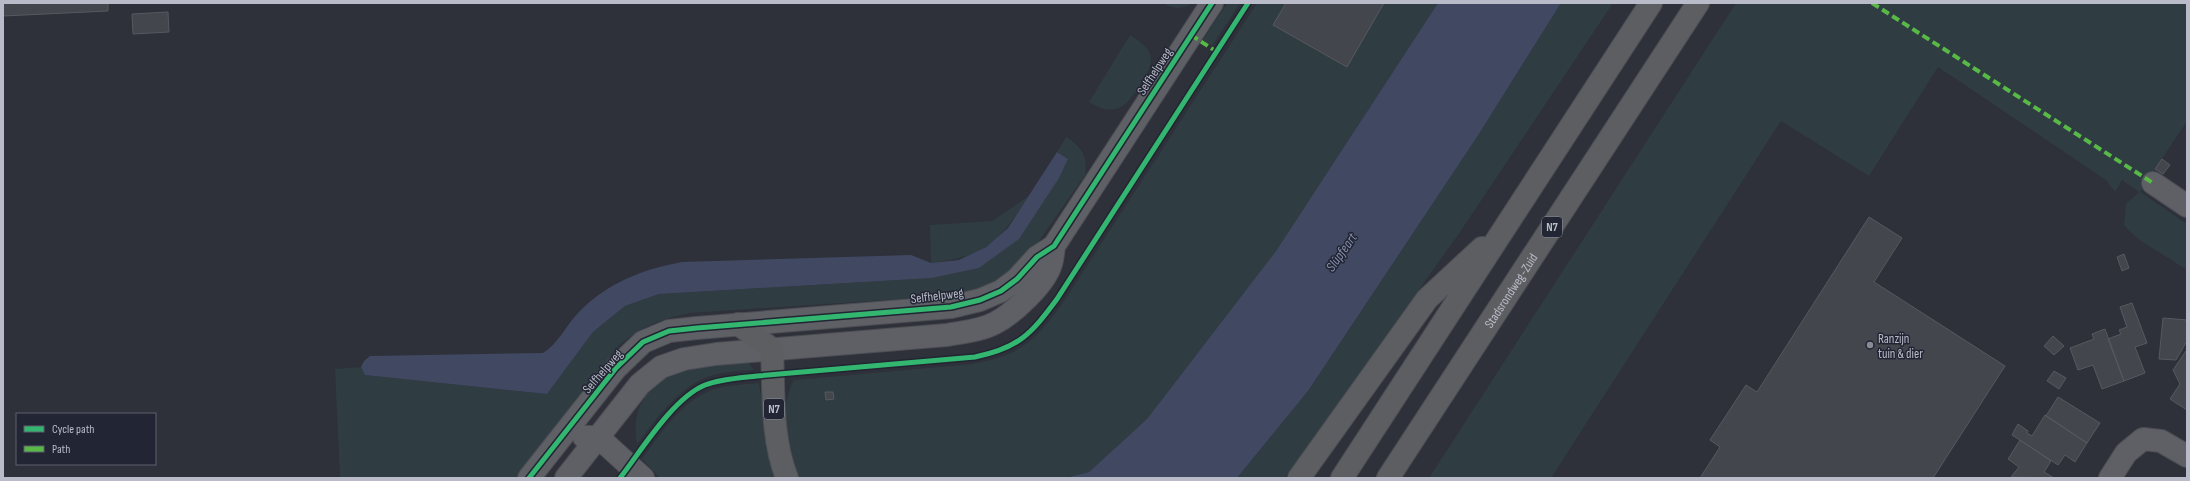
<svg xmlns="http://www.w3.org/2000/svg" width="2190" height="481" viewBox="0 0 2190 481" font-family="'Sofia Sans Condensed',sans-serif">
	<style>
		.green { fill: #2f3c42 }
		.water { fill: #414862 }
		.building { fill: #43464d; stroke: #565960 }
		.lines { fill: none; stroke-linecap: round; stroke-linejoin: round }
		.minor-casing { stroke: #4c4d54; stroke-width: 24 }
		.highway-casing { stroke: #4b4d55; stroke-width: 24 }
		.minor { stroke: #5e6066; stroke-width: 22 }
		.highway { stroke: #5d5e61; stroke-width: 22 }
		.quiet { stroke: #58b947; stroke-width: 4; stroke-dasharray: 8 4; stroke-linecap: butt }
		.cycleway-casing { stroke: #222533; stroke-width: 8 }
		.cycleway { stroke: #33b770; stroke-width: 5 }
		.poi-dot { fill: #888b96; stroke: #222533; stroke-width: 1.5 }
		.labels { text-anchor: middle; stroke-width: 3; stroke-linejoin: round; paint-order: stroke }
		.shield { fill: #222533; stroke: #8c8f9b; stroke-width: 1 }
		.shield-label { font-size: 12px; font-weight: bold; fill: #b9bcc8 }
		.street-label { font-size: 13px; fill: #b9bcc8; stroke: #222533 }
		.poi-label { font-size: 13px; fill: #b9bcc8; stroke: #222533; text-anchor: start }
		.water-label { font-size: 14px; font-style: italic; fill: #858eac; stroke: #222533 }
	</style>
	<rect width="100%" height="100%" fill="#2e3139"/>
	<path class="green" d="M1163,3H1192C1183,10 1172,9 1163,3Z
		M1227,3H1240L1212,46L1203,40Z
		M1257,3H1438L1276,251L1147,419L1089,472L1064,478H797C787,448 778,410 794,380L973,364C1022,355 1036,340 1064,301Z
		M1561,3H1613L1460,232L1285,478H1237L1308,391L1477,137Z
		M1736,3H2187V121L2140,192L2187,224V270L2138,239L2124,225L2126,204L2139,192L2122,180L2115,192L2106,180L1938,67L1869,176L1781,121L1551,478H1429Z
		M1130,35C1156,51 1156,61 1140,85C1126,108 1114,118 1089,102Z
		M1066,137C1082,147 1088,156 1085,175L1028,257L989,286L959,295L690,313C662,318 641,327 619,345L516,478H340L335,369L361,367L365,375L547,394L593,332L625,306L659,294L932,278L979,268L1068,159L1057,152Z
		M1029,196C999,241 987,256 931,263L930,225L992,221Z
		M747,360L754,370C738,371 718,372 702,379C674,393 656,420 637,444C630,403 651,380 690,367C707,361 729,362 747,360Z
		M759,383L776,478H660L642,459C660,435 677,407 705,393C720,385 742,385 759,383Z"/>
	<path class="water" d="M1438,3H1561L1477,137L1308,391L1237,478H1065L1089,472L1147,419L1276,251Z
		M1057,152L1068,159L1059,178L1019,239L979,268L932,278L659,294L625,306L593,332L547,394L365,375L361,367L364,361L370,356L543,353C559,343 566,325 579,312C607,283 643,269 682,262L911,255L931,263L959,260L986,247L1008,228Z"/>
	<path class="building" d="M3,3H108V11L3,16Z
		M1286,3H1384L1347,67L1273,25Z
		M168,12L169,32L133,34L132,14Z
		M2162,159L2170,165L2163,174L2155,169Z
		M1869,217L1902,238L1874,282L2005,366L1933,478H1700L1720,447L1710,440L1746,385L1757,392Z
		M2124,254L2129,268L2122,271L2117,257Z
		M2132,303L2147,343L2135,347L2145,373L2124,381L2108,339L2121,334L2119,330L2127,327L2120,307Z
		M2163,318L2187,320V341L2176,360L2159,359Z
		M2105,329L2124,381L2102,389L2093,365L2078,370L2070,348L2094,339L2092,334Z
		M2053,336L2064,346L2054,355L2044,346Z
		M2186,351L2187,352V410L2170,399L2180,384L2173,370Z
		M2054,371L2066,378L2059,389L2047,381Z
		M825,392H833L834,399L826,400Z
		M2058,397L2100,423L2087,443L2046,416Z
		M2045,415L2087,443L2075,462L2065,455L2058,465L2012,435L2018,424L2028,431L2027,433L2032,436Z
		M2020,440L2051,461L2044,472L2054,478L2011,477L2019,467L2008,459Z"/>
	<g class="lines">
		<g class="minor-casing">
			<path id="minor" d="M2153,183L2187,206
				M584,437H598L643,478
				M529,478L616,368L643,342L669,331L697,328L951,307L980,300L1001,291L1017,279L1037,257L1054,246L1212,3
				M566,478L640,384L661,367L684,359L716,354L947,335C963,332 980,331 995,323C1013,314 1045,284 1051,264C1053,258 1053,252 1054,246
				M2110,478L2126,453L2143,439L2161,441L2187,456"/>
		</g>
		<g class="highway-casing">
			<g id="highway">
				<path d="M738,324L772,349C774,392 771,438 787,478"/>
				<path d="M1299,478L1427,299L1482,248"/>
				<path d="M1342,478L1651,3"/>
				<path id="s1" d="M1388,478L1698,3"/>
			</g>
		</g>
		<use href="#minor" class="minor"/>
		<use href="#highway" class="highway"/>
		<path class="quiet" d="M1872,3L2153,183
			M1191,35L1217,52"/>
		<g class="cycleway-casing">
			<path id="cycleway" d="M529,478L616,368L643,342L669,331L697,328L951,307L980,300L1001,291L1017,279L1037,257L1054,246L1212,3
				M620,478C641,451 673,398 705,385C721,379 740,378 757,376L975,357C1019,348 1031,334 1057,299L1248,3"/>
		</g>
		<use href="#cycleway" class="cycleway"/>
	</g>
	<circle class="poi-dot" cx="1870" cy="345" r="4"/>
	<g class="labels">
		<g class="shield">
			<rect x="1542" y="217" width="20" height="20" rx="3"/>
			<rect x="764" y="399" width="20" height="20" rx="3"/>
		</g>
		<g class="shield-label">
			<text x="1552" y="231">N7</text>
			<text x="774" y="413">N7</text>
		</g>
		<g class="street-label">
			<text transform="translate(1154 71) rotate(-57)" y="5">Selfhelpweg</text>
			<text dy="5" stroke="none"><textPath href="#s1" startOffset="224">Stadsrondweg-Zuid</textPath></text>
			<text transform="translate(937 295) rotate(-7)" y="5">Selfhelpweg</text>
			<text transform="translate(602 371) rotate(-49)" y="5">Selfhelpweg</text>
		</g>
		<g class="poi-label">
			<text x="1878" y="343">Ranzijn<tspan x="1878" dy="15">tuin &amp; dier</tspan></text>
		</g>
		<g class="water-label">
			<text transform="translate(1341 252) rotate(-55)" y="5">Slûpfeart</text>
		</g>
	</g>
	<rect width="2190" height="481" fill="none" stroke="#b9bcc8" stroke-width="8"/>
	<rect x="16" y="413" width="140" height="52" fill="#222533" stroke="#5e616f"/>
	<rect x="24" y="426" width="20" height="6" fill="#33b770" stroke="#5e616f"/>
	<text x="52" y="433" font-size="12" fill="#b9bcc8">Cycle path</text>
	<rect x="24" y="446" width="20" height="6" fill="#58b947" stroke="#5e616f"/>
	<text x="52" y="453" font-size="12" fill="#b9bcc8">Path</text>
</svg>
